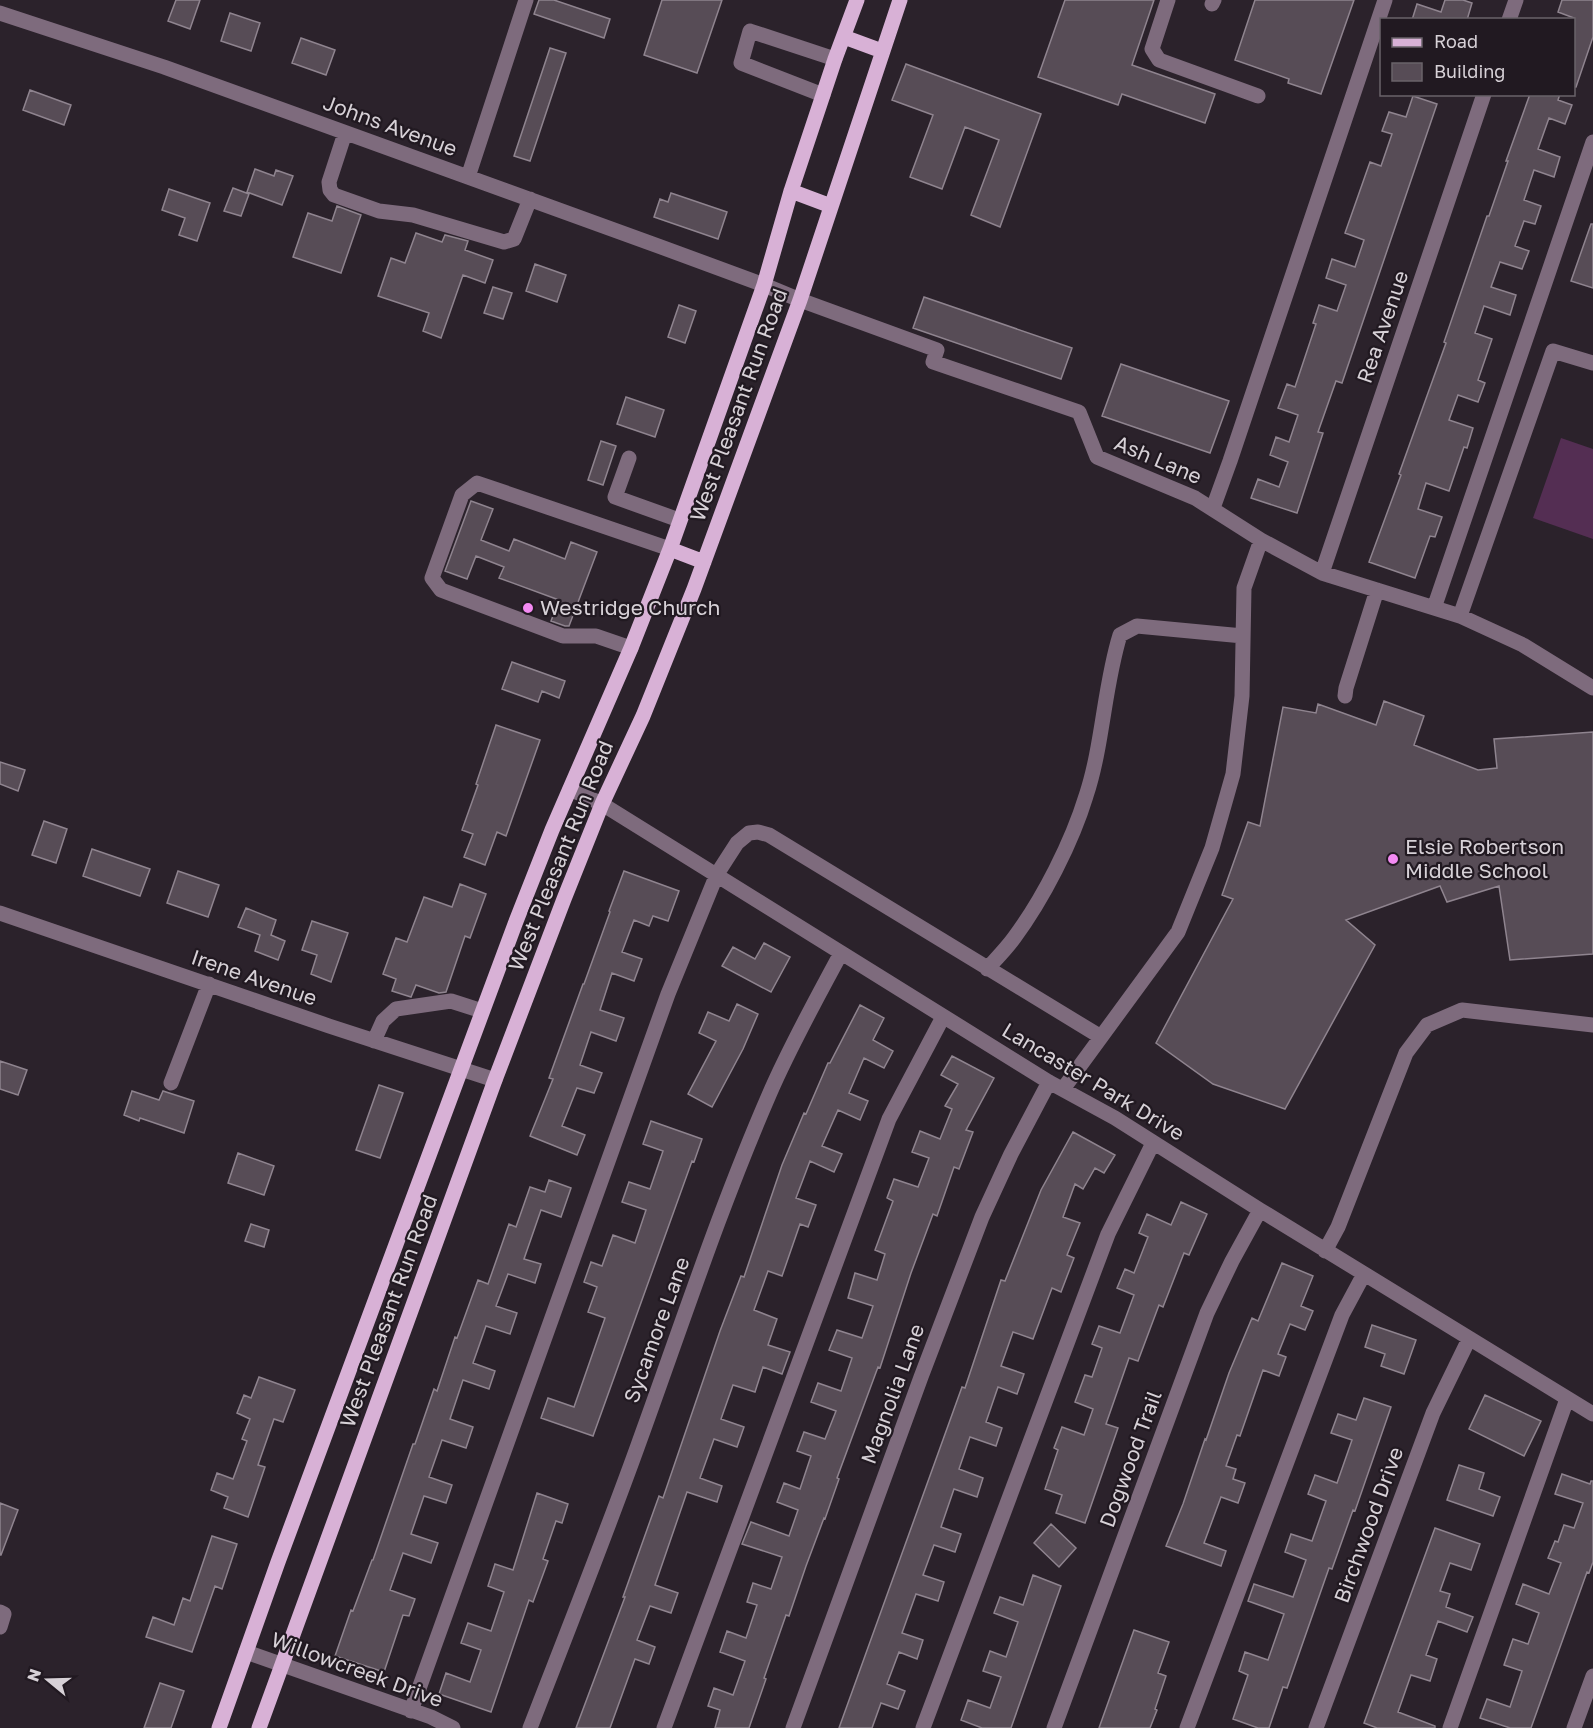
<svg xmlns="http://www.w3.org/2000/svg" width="1593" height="1728" viewBox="0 0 1593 1728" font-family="'Golos Text',sans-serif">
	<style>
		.green { fill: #542e53 }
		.building { fill: #574c56; stroke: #8f848f; stroke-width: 1.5 }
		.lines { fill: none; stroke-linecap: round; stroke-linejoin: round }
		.minor { stroke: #7e6b7d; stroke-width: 15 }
		.major { stroke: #d8b1d6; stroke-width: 15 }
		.poi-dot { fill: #f38af2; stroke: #211921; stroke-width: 2 }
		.labels { text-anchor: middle; stroke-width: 4.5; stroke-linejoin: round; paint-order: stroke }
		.street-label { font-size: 21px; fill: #d7d1d7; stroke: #211921 }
		.poi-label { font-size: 21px; fill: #d7d1d7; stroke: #211921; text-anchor: start }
	</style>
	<rect width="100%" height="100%" fill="#2b222b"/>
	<path class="green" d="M1561,438L1593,449V539L1533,518Z"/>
	<path class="building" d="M176,0H200L190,29L168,21Z
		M539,0H554L610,19L604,38L534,14Z
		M662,0H722L697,73L644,55Z
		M1065,0H1154L1132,65L1215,94L1205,123L1122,94L1118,105L1038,77Z
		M1255,0H1354L1321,94L1288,83L1289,79L1235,60Z
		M1445,0H1463L1472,3L1467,20H1412L1417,4L1441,12Z
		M1562,0H1593V37L1576,87H1574V18L1558,12Z
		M230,13L260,23L251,51L221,41Z
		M301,38L335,50L326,75L292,63Z
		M550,48L566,53L530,161L514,156Z
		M906,64L1041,114L1000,227L971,215L999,140L965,127L942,189L910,177L933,115L892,100Z
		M30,90L71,105L64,125L23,110Z
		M1530,94H1560L1558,100L1572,105L1565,124L1549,118L1538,149L1560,157L1554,177L1534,170L1524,200L1541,206L1535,224L1524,221L1515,246L1529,251L1522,269L1500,262L1491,287L1516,295L1510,315L1484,306L1475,333L1492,339L1478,380L1485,383L1478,402L1458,395L1449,420L1473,428L1467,448L1464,447L1449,491L1426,483L1418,509L1442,517L1435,537L1430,536L1415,578L1369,562L1401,475L1399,474L1428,393L1446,343L1444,342L1487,216H1489L1508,161H1506Z
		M1413,96L1437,104L1342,383L1336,381L1318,432L1323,433L1297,513L1251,498L1258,479L1279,487L1288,462L1270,455L1276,437L1289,442L1298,415L1278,408L1287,384L1295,387L1316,324L1313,323L1319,305L1337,311L1346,285L1326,278L1332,259L1355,267L1364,240L1345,233L1370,162L1381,166L1392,134L1382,131L1389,112L1406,117Z
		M255,169L274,176L276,170L293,176L282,205L247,192Z
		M233,188L249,194L241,216L224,211Z
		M169,189L210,203L197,241L179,235L185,218L162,210Z
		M671,193L727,212L718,239L654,217L660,199L668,202Z
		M337,206L361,215L341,273L293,257L308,213L332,221Z
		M1591,224H1593V288L1571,281Z
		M416,233L442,242L445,235L468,241L465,250L493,260L485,283L463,275L441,338L423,331L429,313L378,296L391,258L405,263Z
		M535,264L566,275L557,302L526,291Z
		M493,287L512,293L503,319L484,313Z
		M924,297L1072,348L1061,379L913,328Z
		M679,305L696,311L685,343L668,337Z
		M1121,364L1229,401L1210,453L1102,416Z
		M626,397L664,410L655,437L617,424Z
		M601,441L616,446L603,485L588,480Z
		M471,501L493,509L481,540L509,551L514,539L565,559L571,542L597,552L569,626H565L551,621L559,600L499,578L504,567L476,556L467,579L445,571Z
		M512,662L565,681L559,698L542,691L538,702L502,689Z
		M1384,701L1424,716L1414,745L1478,770L1497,768L1494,739L1593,732V954L1510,960L1499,886L1447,902L1440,886L1346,920L1375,945L1285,1109L1213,1084L1156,1043L1233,899L1222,895L1248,822L1260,826L1283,707L1316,713L1318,704L1376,725Z
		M496,725L540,740L506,836L497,832L485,865L464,857L473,834L462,830L478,785L476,784Z
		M0,762L25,770L18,791L0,784Z
		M44,821L67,829L56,863L32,855Z
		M92,849L150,869L140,896L83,876Z
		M178,871L219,885L208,917L167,903Z
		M624,871L679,891L668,921L653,916L649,926L634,920L622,952L642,959L634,981L612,973L600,1010L624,1018L616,1041L591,1032L580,1065L602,1073L594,1093L577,1088L562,1126L585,1135L577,1155L530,1136L553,1079L549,1078L583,984H584L610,912L609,911Z
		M460,884L486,894L470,938L465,936L446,992L439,993L416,985L411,997L392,991L396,979L383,974L396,938L407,942L424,897L452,907Z
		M246,908L276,920L271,935L285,941L278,960L255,951L260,935L238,927Z
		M312,921L348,933L331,982L311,974L317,955L302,950Z
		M764,943L790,957L771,992L722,966L733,947L755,959Z
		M737,1004L758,1014L743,1049L712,1107L688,1094L716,1041L699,1033L708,1012L729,1021Z
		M860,1005L884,1018L873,1040L893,1051L884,1068L864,1058L849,1093L868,1101L860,1120L838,1110L822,1146L842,1154L834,1172L810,1161L796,1198L816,1205L808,1227L800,1224L782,1276L768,1271L754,1310L777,1319L768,1345L790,1352L782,1374L763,1367L755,1392L733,1385L721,1419L744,1427L737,1447L714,1439L700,1478L722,1486L717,1502L687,1492L655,1585L678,1593L671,1613L650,1606L637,1640L655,1647L649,1664L635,1659L610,1728H576L625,1597H623L659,1496L663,1498L720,1331L741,1276L744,1277L782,1165L804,1113L806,1114L828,1063H830Z
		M952,1056L994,1078L966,1130L973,1132L959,1169L954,1167L937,1216L933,1214L911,1273L880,1368L878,1367L837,1478L839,1479L825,1519L824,1518L806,1566L789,1616L786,1615L764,1678L766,1679L749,1728H715L720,1710L708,1706L714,1688L733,1695L745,1661L720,1652L727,1631L746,1638L757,1605L747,1602L753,1583L771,1589L782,1557L742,1544L751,1522L789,1536L798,1510L777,1502L784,1483L800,1489L811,1456L797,1451L804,1432L825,1439L836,1411L811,1402L818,1383L841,1391L852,1358L829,1350L837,1330L862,1338L873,1306L848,1298L855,1273L877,1280L885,1254L875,1250L893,1201L887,1198L894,1179L918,1187L929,1158L912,1152L920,1131L940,1139L952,1109L945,1106L958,1084L941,1075Z
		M0,1061L27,1070L18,1095L0,1089Z
		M379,1085L403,1093L380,1158L356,1150Z
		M132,1091L159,1100L163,1091L194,1101L184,1133L140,1118L139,1121L124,1115Z
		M651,1121L702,1139L694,1162L692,1161L593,1436L541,1418L548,1398L574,1407L605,1318L588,1312L597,1287L584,1282L591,1262L602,1266L613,1235L635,1243L646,1210L622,1202L629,1182L650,1189L663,1151L643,1144Z
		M1073,1132L1115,1155L1104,1173L1095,1168L1083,1189L1075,1184L1063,1217L1080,1223L1067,1255L1074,1258L1061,1292L1052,1288L1033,1339L1013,1332L1001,1366L1024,1374L1017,1394L998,1387L986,1422L1002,1428L996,1446L970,1437L959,1469L983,1478L977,1497L954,1489L941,1527L961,1534L955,1552L934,1545L923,1575L944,1582L938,1601L916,1594L902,1633L923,1640L917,1659L899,1652L887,1684L905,1691L898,1709L881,1703L872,1728H839L962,1387L965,1388L1001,1280L1005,1281L1041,1190Z
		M238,1153L274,1166L264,1195L228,1183Z
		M549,1180L571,1188L561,1217L541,1210L524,1259L541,1264L535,1283L508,1274L496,1306L517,1313L510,1334L486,1326L473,1363L495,1371L489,1389L463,1380L450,1419L473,1427L466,1448L442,1440L429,1477L452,1485L446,1503L424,1496L411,1534L438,1543L431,1563L403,1553L390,1590L415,1599L409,1616L403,1615L384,1672L335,1656L351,1610L353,1611L372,1560H373L413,1444H415L434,1389L437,1391L455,1337L457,1338L478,1280L488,1284L509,1224L516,1227L530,1187L545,1192Z
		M1181,1202L1207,1214L1189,1255L1184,1253L1163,1307L1159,1305L1138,1361L1129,1358L1106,1424L1118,1428L1085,1523L1056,1513L1062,1495L1045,1489L1058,1450L1054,1448L1062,1427L1084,1435L1093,1409L1075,1402L1085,1375L1092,1377L1102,1348L1092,1344L1099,1326L1120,1333L1134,1295L1117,1288L1125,1269L1134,1273L1148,1237L1139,1233L1147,1214L1171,1225Z
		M251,1224L269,1230L264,1247L245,1241Z
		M1282,1263L1313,1276L1301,1306L1313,1311L1305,1330L1290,1324L1278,1354L1286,1357L1279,1376L1263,1370L1240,1436L1237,1435L1226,1466L1236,1469L1233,1479L1245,1483L1238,1503L1221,1497L1204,1543L1226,1551L1221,1566L1166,1546L1183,1504L1205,1439L1206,1440L1229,1373L1252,1318L1258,1321Z
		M1372,1325L1416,1340L1404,1374L1381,1366L1385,1354L1365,1347Z
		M259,1377L295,1390L283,1422L274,1419L258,1465L265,1467L248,1517L224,1508L228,1497L211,1490L217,1473L233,1479L247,1441L242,1439L250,1419L237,1413L244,1395L251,1398Z
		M1485,1395L1541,1421L1524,1456L1469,1429Z
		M1364,1398L1391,1407L1355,1511L1353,1510L1332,1569L1329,1568L1287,1688L1283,1687L1269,1728H1258L1233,1719L1248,1675L1239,1671L1245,1652L1268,1660L1284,1614L1248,1601L1254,1584L1293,1597L1306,1560L1285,1552L1291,1534L1312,1541L1326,1501L1308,1494L1315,1475L1337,1483L1352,1440L1331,1433L1338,1414L1356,1420Z
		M1459,1465L1484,1473L1479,1489L1500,1497L1493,1516L1447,1500Z
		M1562,1474L1590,1484L1591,1481H1593V1562L1589,1573L1587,1572L1531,1728H1510L1480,1718L1487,1699L1510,1707L1522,1671L1504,1665L1513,1639L1528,1644L1539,1613L1516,1604L1523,1584L1549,1594L1561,1563L1548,1558L1555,1541L1558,1542L1564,1525L1574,1528L1583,1503L1555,1494Z
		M537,1493L568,1504L562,1523L556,1521L543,1559L548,1561L533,1602L529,1600L491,1712L439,1694L446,1673L470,1682L481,1650L461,1643L468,1623L491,1631L504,1592L488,1586L495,1564L513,1570Z
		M0,1503L18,1510L1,1555H0Z
		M1051,1524L1076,1548L1059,1567L1034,1543Z
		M1435,1528L1480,1544L1471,1570L1450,1563L1440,1591L1450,1594L1446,1607L1473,1617L1467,1632L1438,1621L1426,1655L1437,1659L1430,1681L1411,1675L1398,1712L1435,1726V1728H1377L1364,1723Z
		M212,1536L237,1544L222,1589L215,1586L192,1652L146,1637L153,1617L174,1625L183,1598L190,1601Z
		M1033,1575L1061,1586L1011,1728H982L961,1720L968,1700L990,1708L1001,1677L983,1671L990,1651L1006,1657L1018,1622L994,1613L1000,1597L1023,1605Z
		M1134,1630L1169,1642L1158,1673L1166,1676L1155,1709L1157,1710L1150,1728H1099Z
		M160,1683L184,1691L171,1728H144Z"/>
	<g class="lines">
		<path class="minor" d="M1168,0L1152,49L1159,60L1258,96
			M1212,4L1214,0
			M0,13L164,67L661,247L764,285L800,300L937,350L933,362L1079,412L1097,457L1195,498L1261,540L1322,573L1460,616L1523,645L1593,688
			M1509,20L1516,0
			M823,95L741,63L750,31L835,59
			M345,133L329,182L330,190L334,195L379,211L413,215L504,242L514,239L530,199
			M468,177L526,0
			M629,458L615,497L679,520
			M1213,508L1230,461L1385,0
			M1322,573L1484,94
			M1434,608L1593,142
			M1460,616L1553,351L1593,363
			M631,648L596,636H563L441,590L432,578L462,495L477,483L670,549
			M1345,696L1346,688L1377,590
			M570,789L602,804L1049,1082L1115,1118L1260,1210L1593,1414
			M0,913L329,1026L495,1080
			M987,969C996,959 1006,949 1014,938C1043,899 1072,842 1086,796C1103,745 1104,686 1120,635L1137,626L1243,636
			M374,1041L383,1021L396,1009L451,1001L482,1011
			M171,1083L209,984
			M1063,1089L1178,932L1212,848L1233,774L1242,696L1244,588L1261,540
			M1325,1251L1338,1227L1406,1053L1427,1025L1462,1010L1593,1025
			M0,1612L4,1614L0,1627
			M246,1652L431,1717L453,1728
			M411,1711L668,994L717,874L737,843L749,833L758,832L769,835L1101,1037
			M530,1728C566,1635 603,1542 637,1448C680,1330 719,1210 769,1095C790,1046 816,1000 841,953
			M664,1728L889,1119L943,1017
			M793,1728L921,1377L982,1217L1011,1154L1049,1082
			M923,1728L1108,1234L1153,1143
			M1054,1728L1207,1313L1232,1261L1260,1210
			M1187,1728L1342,1315L1364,1274
			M1316,1728L1433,1413L1469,1339
			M1450,1728L1567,1399
			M1574,1728L1593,1676"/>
		<path class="major" d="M844,37L882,51
			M791,191L831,206
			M670,549L704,562
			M219,1728L278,1562L515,924L552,830L631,648L670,549L764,285L791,191L835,59L857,0
			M259,1728L495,1080L564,899L602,804L643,716L694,589L800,300L900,0"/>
	</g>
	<g class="poi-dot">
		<circle cx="528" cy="608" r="6"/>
		<circle cx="1393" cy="859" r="6"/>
	</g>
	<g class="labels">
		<g class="street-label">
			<text transform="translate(390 126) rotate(20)" y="7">Johns Avenue</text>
			<text transform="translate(1383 327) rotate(-71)" y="7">Rea Avenue</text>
			<text transform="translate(739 405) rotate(-70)" y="7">West Pleasant Run Road</text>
			<text transform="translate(1158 460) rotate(23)" y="7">Ash Lane</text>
			<text transform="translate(561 856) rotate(-68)" y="7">West Pleasant Run Road</text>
			<text transform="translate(254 978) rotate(19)" y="7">Irene Avenue</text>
			<text transform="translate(1093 1082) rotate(31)" y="7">Lancaster Park Drive</text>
			<text transform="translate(389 1311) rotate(-70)" y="7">West Pleasant Run Road</text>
			<text transform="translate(657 1330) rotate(-70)" y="7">Sycamore Lane</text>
			<text transform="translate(893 1394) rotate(-70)" y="7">Magnolia Lane</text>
			<text transform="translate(1131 1459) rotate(-70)" y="7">Dogwood Trail</text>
			<text transform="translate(1369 1525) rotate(-70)" y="7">Birchwood Drive</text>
			<text transform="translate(357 1670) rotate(20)" y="7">Willowcreek Drive</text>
		</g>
		<g class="poi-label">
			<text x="540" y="615">Westridge Church</text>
			<text x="1405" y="854">Elsie Robertson<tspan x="1405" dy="24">Middle School</tspan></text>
		</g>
	</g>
	<rect x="1380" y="18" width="195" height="78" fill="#211921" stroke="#6a636a" stroke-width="1.5"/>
	<rect x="1392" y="38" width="30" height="9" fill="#d8b1d6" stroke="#6a636a" stroke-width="1.5"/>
	<text x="1434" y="48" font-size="18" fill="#d7d1d7">Road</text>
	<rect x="1392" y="63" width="30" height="18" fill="#574c56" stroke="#6a636a" stroke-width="1.5"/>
	<text x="1434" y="78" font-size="18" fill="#d7d1d7">Building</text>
	<g transform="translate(48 1680) rotate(289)" stroke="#211921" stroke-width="4.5" paint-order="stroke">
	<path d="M0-4.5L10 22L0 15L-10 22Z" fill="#d7d1d7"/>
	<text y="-9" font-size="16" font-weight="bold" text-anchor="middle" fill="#d7d1d7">N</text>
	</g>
</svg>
